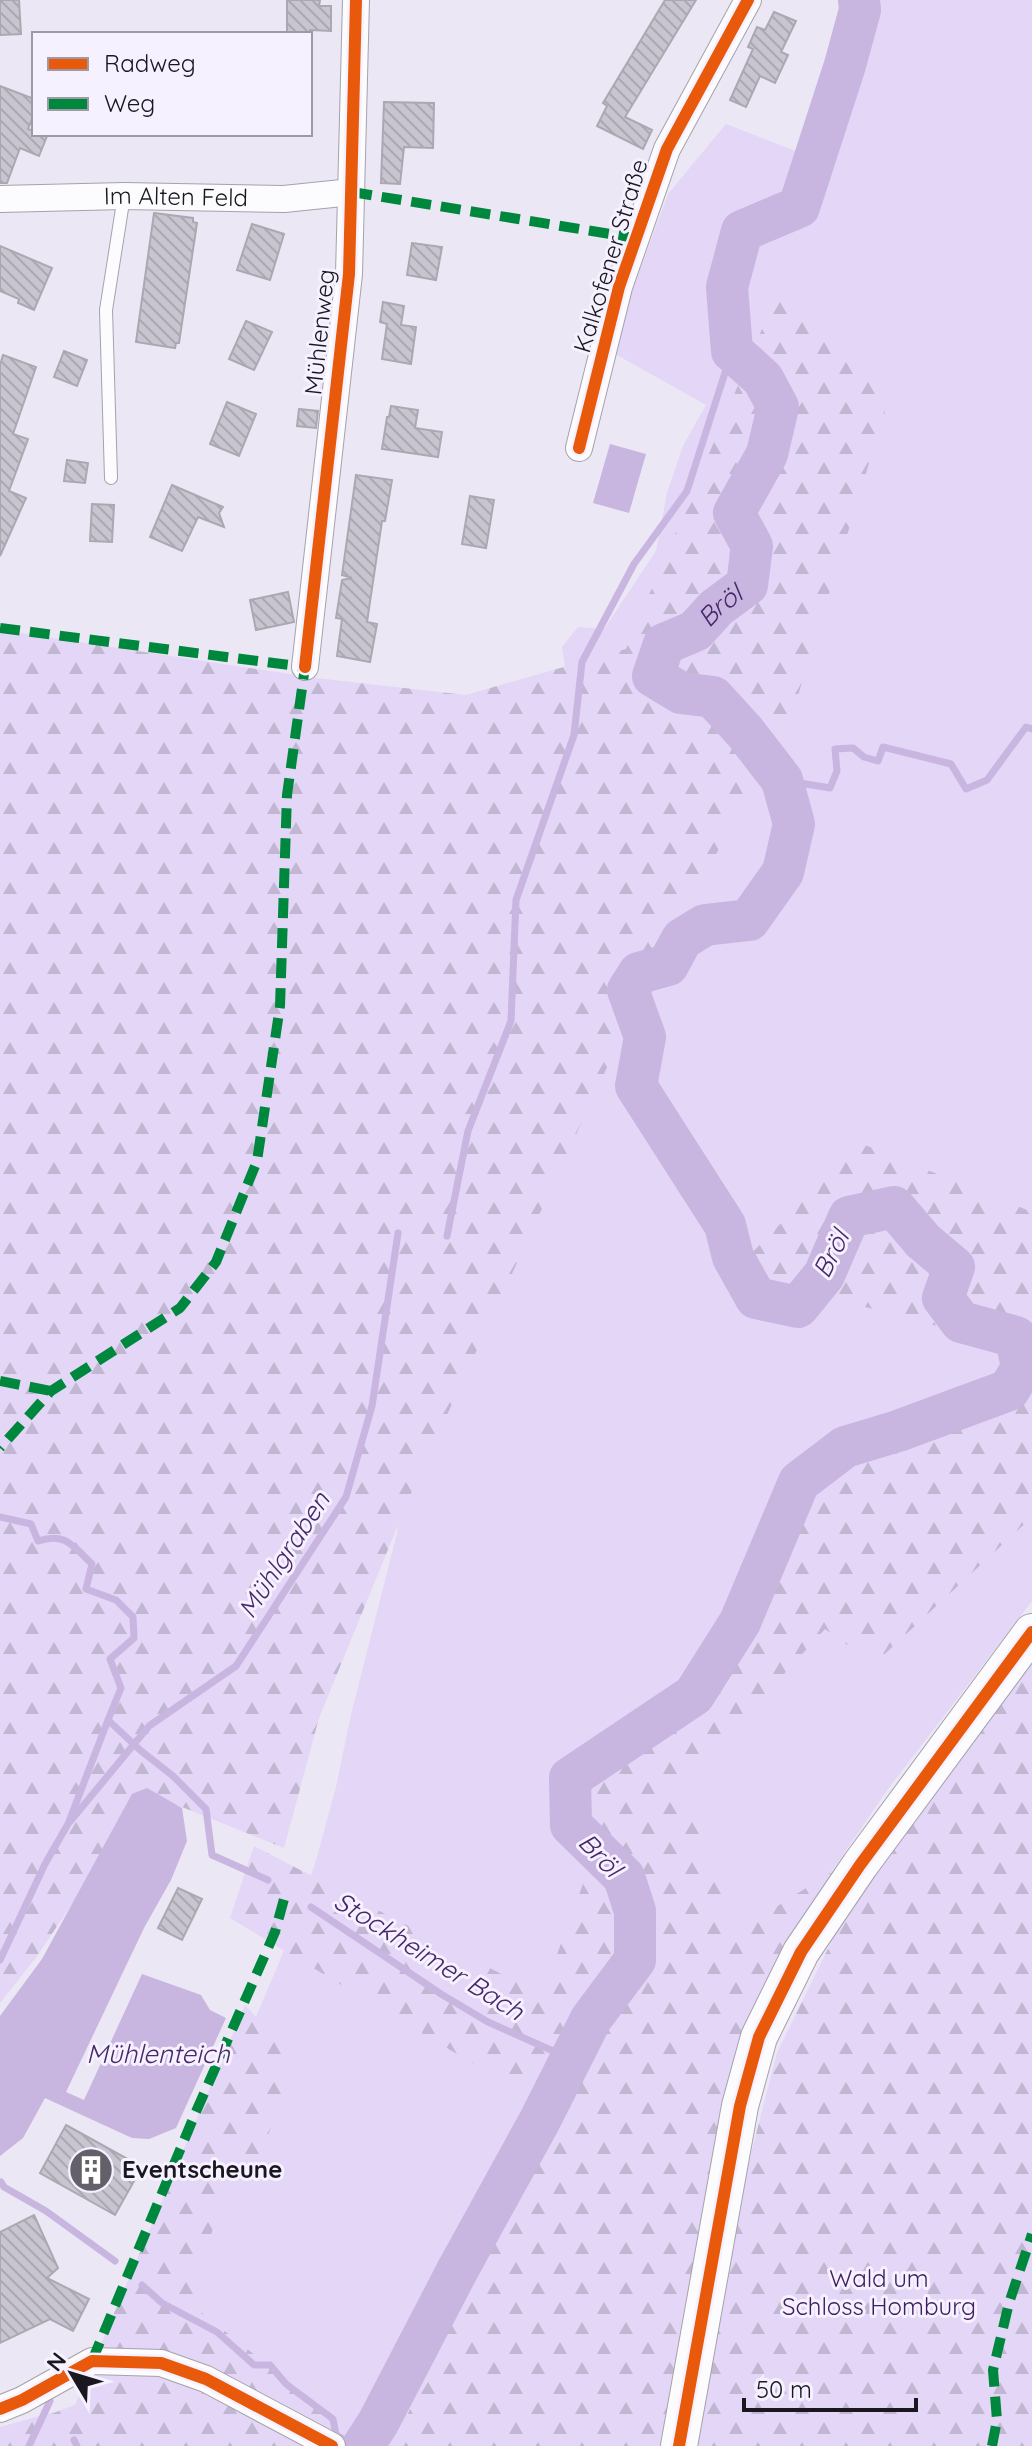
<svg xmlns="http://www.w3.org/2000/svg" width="1032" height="2446" viewBox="0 0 1032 2446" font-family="Quicksand,sans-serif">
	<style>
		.green { fill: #e3d6f6 }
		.forest { fill: url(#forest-firs) }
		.water { fill: #c8b5e0 }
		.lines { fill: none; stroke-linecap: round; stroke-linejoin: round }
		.stream { stroke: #c8b5e0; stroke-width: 7 }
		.river { stroke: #c8b5e0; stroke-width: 42 }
		.building { fill: url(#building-back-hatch); stroke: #aca8b1; stroke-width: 2 }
		.service-casing { stroke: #a5a2ab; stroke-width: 14 }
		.minor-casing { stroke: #a5a2ab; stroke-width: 28 }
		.secondary-casing { stroke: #a5a2ab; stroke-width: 38 }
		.service { stroke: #fcfbfd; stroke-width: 12 }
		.minor { stroke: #fcfbfd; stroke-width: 26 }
		.secondary { stroke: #fcfbfd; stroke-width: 36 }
		.quiet { stroke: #00873e; stroke-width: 10; stroke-dasharray: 20 10; stroke-linecap: butt }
		.cycleway-casing { stroke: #f6f1ff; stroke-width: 17 }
		.cycleway { stroke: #e8590c; stroke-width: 12 }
		.labels { text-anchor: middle; stroke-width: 6; stroke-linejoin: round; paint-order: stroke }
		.street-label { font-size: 24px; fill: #1b171f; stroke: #f6f1ff }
		.poi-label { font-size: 24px; font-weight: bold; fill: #1b171f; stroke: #f6f1ff; text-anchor: start }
		.park-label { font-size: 24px; fill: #3f1e60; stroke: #f6f1ff }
		.water-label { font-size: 26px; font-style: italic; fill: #48276a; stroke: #f6f1ff }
	</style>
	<defs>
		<pattern id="forest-firs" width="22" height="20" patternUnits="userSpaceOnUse" patternTransform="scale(2)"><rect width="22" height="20" fill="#e3d6f6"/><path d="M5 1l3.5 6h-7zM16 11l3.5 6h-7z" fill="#c2b7d2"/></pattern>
		<pattern id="building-back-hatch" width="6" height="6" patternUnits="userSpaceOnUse" patternTransform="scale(2)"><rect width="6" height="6" fill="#c9c5d0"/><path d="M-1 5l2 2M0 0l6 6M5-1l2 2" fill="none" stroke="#aca8b2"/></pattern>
	</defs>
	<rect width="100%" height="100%" fill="#ece7f4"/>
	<path class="green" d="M845,0H1032V1601L888,1789L788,1935L663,2446H0V2427L86,2403L243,2047L281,1958L315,1864L336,1787L351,1715L397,1533L411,1425L568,688L562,647L578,627L604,629L656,551L667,493L683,446L706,405L610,351L668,194L726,124L798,152L830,84Z"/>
	<path class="forest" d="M782,282L889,398L796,702L626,1026L412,1491L319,1718L284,1848L147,1793L37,1956L0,2003V630L316,678L466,695L626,649Z
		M860,1143L1032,1212V1351L733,1272Z
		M1032,1351V1517L874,1664L825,1629L682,1786L736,1932L846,1863L794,1949L664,2446H394L542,2105L230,1918L254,1846L542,1995L583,1884L558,1820L708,1644L794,1464Z
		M1032,1656V2446H698L740,2196L777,2053L836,1932L878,1862Z
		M245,2005L281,2045L289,2080L253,2174L218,2211L191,2304L327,2413L343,2446H0V2427L28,2423L75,2405Z"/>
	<path class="water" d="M610,444L646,454L629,513L593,503Z
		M147,1788L182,1808L187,1841L171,1880L144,1928L66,2092L84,2100L142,1974L201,1995L210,2010L226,2018L176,2128L149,2139L132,2138L45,2098L23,2138L0,2156V2016L42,1959L132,1794Z"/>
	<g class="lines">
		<path class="stream" d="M782,780L830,788L837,771L835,749L853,748L864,757L878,761L883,747L951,764L966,789L987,780L1026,727L1032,729
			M447,1236L468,1131L511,1021L516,900L574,735L582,662L634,564L687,491L732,351
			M0,1517L31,1524L38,1541C66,1532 73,1546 92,1564L86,1589L116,1600L133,1617L134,1638L110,1659L121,1688L108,1720L140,1750L173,1776L206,1809L212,1855L268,1880
			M68,1824L149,1726L236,1666L346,1497L372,1406L398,1233
			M311,1907L441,1994L488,2022L571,2059
			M0,1960L45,1864L68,1824L108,1720
			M1,2182L4,2187L46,2211L115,2261
			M142,2285L162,2303L217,2332L254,2365H270L286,2384L333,2419L336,2435L355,2446
			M74,2440L77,2446
			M29,2446L50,2401"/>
		<path class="river" id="s1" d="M363,2446L378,2423L458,2269L540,2120L591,2019L635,1960V1911L624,1877L571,1825L570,1778L694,1695L740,1622L799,1482L845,1447L898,1431L1009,1390L1022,1368L1016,1337L961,1322L943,1298L954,1267L923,1241L894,1207L849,1217L824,1275L798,1307L756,1298L733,1257L725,1225L636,1086L645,1037L628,990L639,973L668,965L682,939L705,925L749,920L783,872L794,824L782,780L745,732L713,697L681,693L653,676L664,644L695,631L716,608L747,585L752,546L734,513L767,454L778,407L763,379L732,351L727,287L742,231L799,207L845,65L860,10L859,0"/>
	</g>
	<path class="building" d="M0,0H19L21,34L0,35Z
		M287,0H320L319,6H331V31L310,30V34H287Z
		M665,0H696L625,117L652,130L643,149L597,126L607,106L603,103Z
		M774,12L796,21L781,52L788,55L775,83L760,76L746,107L730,100L753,49L748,47L757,27L765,30Z
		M0,86L34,99V114L28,129L34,131V134L47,136L39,156L20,148L7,183H0Z
		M384,102L434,103L433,148L404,147L400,184L381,183Z
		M154,213L193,218V222L197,223L179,343H176L175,348L136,342Z
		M252,224L284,234L270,280L237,270Z
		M412,243L442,247L436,280L407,275Z
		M0,246L52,268L34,310L18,303L19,299L0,291Z
		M383,302L404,306L401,325L416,327L411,364L382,359L387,324L380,322Z
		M246,321L272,332L254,370L229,359Z
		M64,351L87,360L77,386L54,377Z
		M3,355L36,367L13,434L28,439L9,491L26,498L0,556V365Z
		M227,402L256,414L239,456L210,444Z
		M391,406L418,410L415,428L442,432L438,457L382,449L387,417H389Z
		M299,409L318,411L316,428L297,426Z
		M67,460L88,463L85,483L64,481Z
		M356,475L392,480L385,521H382L367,622L377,624L370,662L337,656L342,619L336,618L342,580L352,578L342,575Z
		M172,485L223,507L219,513L224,527L198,517L182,551L150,537Z
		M470,496L494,500L486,548L462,544Z
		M92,504L114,505L112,542L90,541Z
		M288,592L294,622L256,630L250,600Z
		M178,1888L202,1899L182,1940L158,1928Z
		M66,2125L142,2167L115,2215L40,2173Z
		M34,2215L58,2268L47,2278L89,2299L73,2331L50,2319L0,2343V2232Z"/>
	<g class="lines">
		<g class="service-casing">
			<path id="service" d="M111,478L106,310L124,196"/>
		</g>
		<g class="minor-casing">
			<g id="minor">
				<path id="s2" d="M0,199L124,196L284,199L352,192"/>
				<path d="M579,448L619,287L667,149L748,0"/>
				<path d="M305,667L349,274L356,0"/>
				<path d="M0,2409L22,2400L92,2361L161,2363L206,2379L332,2446"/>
			</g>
		</g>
		<g class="secondary-casing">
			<path id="secondary" d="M679,2446L740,2106L759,2037L801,1952L860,1865L1032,1632"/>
		</g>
		<use href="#service" class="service"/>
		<use href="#minor" class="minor"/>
		<use href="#secondary" class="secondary"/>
		<path class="quiet" d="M352,192L635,238
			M0,628L305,667L287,795L280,1006L257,1161L216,1262L180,1308L51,1391L0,1448
			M0,1381L51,1391
			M92,2361L195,2114L275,1932L284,1899
			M992,2446L997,2420L993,2370L1009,2303L1032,2234"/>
		<g class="cycleway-casing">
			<path id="cycleway" d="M579,448L619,287L667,149L748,0
				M305,667L349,274L356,0
				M0,2409L22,2400L92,2361L161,2363L206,2379L332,2446
				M679,2446L740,2106L759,2037L801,1952L860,1865L1032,1632"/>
		</g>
		<use href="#cycleway" class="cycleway"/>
	</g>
	<defs>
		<g id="building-disc" transform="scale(2.3)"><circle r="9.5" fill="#64606a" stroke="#f6f1ff"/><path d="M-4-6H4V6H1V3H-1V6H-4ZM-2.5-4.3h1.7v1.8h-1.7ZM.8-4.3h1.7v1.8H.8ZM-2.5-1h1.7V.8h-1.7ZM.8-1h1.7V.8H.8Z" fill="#fff"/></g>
	</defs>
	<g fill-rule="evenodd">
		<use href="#building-disc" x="91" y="2170"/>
	</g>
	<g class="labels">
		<g class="street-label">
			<text dy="8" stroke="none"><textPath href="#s2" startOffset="176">Im Alten Feld</textPath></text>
			<text transform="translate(611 256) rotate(-73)" y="8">Kalkofener Straße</text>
			<text transform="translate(320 332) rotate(-84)" y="8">Mühlenweg</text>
		</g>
		<g class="poi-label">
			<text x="122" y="2178">Eventscheune</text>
		</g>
		<g class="park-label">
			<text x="879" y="2287">Wald um<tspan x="879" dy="28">Schloss Homburg</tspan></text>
		</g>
		<g class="water-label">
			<text dy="9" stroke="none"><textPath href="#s1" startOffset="2764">Bröl</textPath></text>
			<text transform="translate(831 1254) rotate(-63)" y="9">Bröl</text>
			<text transform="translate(284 1555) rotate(-57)" y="9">Mühlgraben</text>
			<text transform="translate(600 1855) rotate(46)" y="9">Bröl</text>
			<text transform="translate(429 1956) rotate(32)" y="9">Stockheimer Bach</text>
			<text x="158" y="2063">Mühlenteich</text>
		</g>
	</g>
	<rect x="32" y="32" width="280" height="104" fill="#f6f1ff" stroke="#9e9aa5" stroke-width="2"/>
	<rect x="48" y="58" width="40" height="12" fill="#e8590c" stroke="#9e9aa5" stroke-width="2"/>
	<text x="104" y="72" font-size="24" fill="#1b171f">Radweg</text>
	<rect x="48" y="98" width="40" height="12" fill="#00873e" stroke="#9e9aa5" stroke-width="2"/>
	<text x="104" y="112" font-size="24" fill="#1b171f">Weg</text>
	<g transform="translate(72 2374) rotate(308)" stroke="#f6f1ff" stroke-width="6" paint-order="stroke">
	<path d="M0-6L14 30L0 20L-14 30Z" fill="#1b171f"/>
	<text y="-12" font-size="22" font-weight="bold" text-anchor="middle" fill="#1b171f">N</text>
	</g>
	<path d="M744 2398v12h172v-12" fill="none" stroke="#1b171f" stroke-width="4"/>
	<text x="756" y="2398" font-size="24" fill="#1b171f" stroke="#f6f1ff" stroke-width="6" paint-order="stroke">50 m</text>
</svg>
